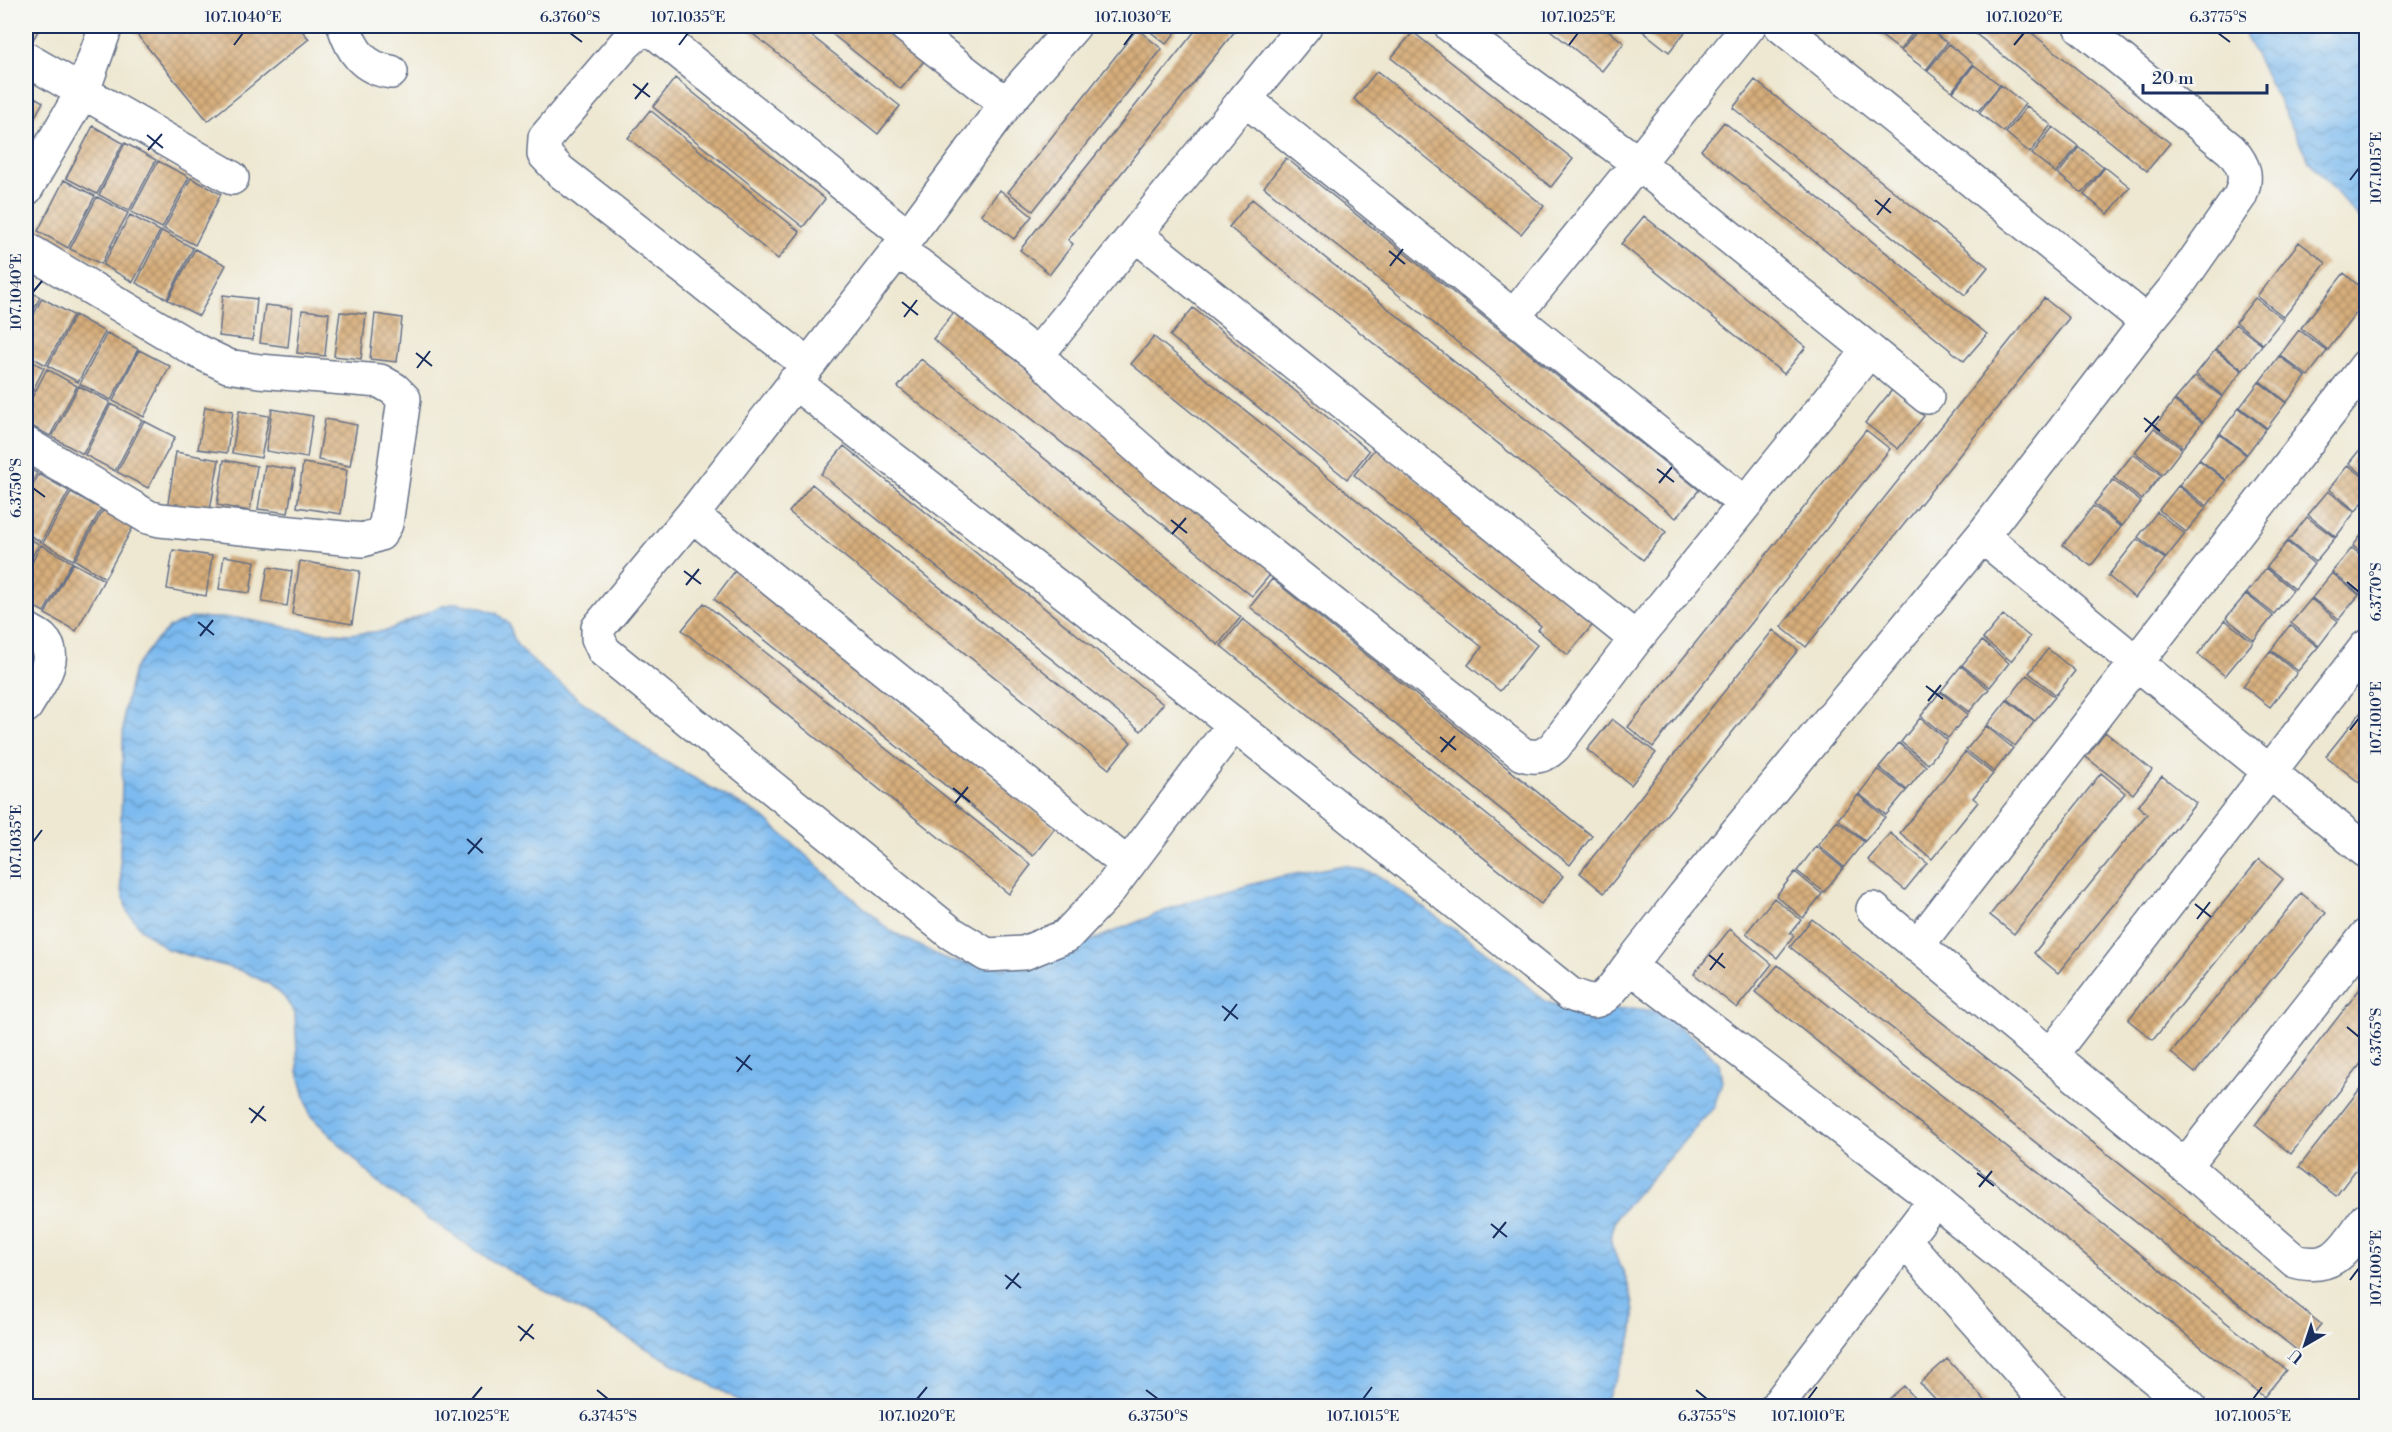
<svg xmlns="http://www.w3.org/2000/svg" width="2392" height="1432" viewBox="0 0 2392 1432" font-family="'Libre Bodoni',serif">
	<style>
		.water { fill: url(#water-waves); stroke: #4b74a6; stroke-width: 1.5 }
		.building { fill: url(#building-cross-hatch) }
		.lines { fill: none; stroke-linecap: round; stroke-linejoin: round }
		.street-casing { stroke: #657087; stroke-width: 36 }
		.street { stroke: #fff; stroke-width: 33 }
		.ticks { fill: none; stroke: #1b2f5e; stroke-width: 2 }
		.neatline { fill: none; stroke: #1b2f5e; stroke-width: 2 }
		.ticks-label { font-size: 15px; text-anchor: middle; fill: #1b2f5e }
	</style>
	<defs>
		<pattern id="water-waves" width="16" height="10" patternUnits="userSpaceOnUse" patternTransform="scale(1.5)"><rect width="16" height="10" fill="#7bbaef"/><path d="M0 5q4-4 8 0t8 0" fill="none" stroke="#6498c5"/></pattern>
		<pattern id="building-cross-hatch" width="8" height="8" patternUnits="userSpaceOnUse" patternTransform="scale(1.5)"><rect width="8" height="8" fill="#d7ae7b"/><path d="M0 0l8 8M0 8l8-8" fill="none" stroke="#ae8e68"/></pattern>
	</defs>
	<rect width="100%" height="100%" fill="#f6f6f2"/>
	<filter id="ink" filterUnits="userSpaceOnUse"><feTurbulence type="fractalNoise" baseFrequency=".0167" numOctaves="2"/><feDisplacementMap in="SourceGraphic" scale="12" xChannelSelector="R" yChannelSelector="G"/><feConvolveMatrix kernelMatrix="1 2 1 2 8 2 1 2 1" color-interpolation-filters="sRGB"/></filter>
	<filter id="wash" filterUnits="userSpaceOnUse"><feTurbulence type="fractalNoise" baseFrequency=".008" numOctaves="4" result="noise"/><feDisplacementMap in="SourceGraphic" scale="24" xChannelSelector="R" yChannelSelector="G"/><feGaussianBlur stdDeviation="1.35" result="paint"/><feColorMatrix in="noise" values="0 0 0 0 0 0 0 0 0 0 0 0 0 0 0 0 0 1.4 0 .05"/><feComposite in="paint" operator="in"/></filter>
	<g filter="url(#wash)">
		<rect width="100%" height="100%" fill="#eee8d2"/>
		<path class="water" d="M2241,26H2366V226L2309,161Z
			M456,603L475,606L496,613L509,624L516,644L537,665L580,700L655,756L763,817L889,930L949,961L1005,967L1073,948L1184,903L1279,877L1345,865L1377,875L1487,952L1545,1001L1576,1012L1632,1008L1657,1011L1700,1042L1719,1063L1722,1081L1714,1107L1618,1215C1601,1244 1617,1252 1626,1279C1630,1289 1634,1305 1634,1315C1635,1345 1615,1381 1602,1406H748L482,1255L383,1187L310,1115L298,1071L295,1013L284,997L269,984L245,972L167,949L142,930L127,911L121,886L120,853L124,710L134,669L152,645L170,627L192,618H238L308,631L349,634L386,631L439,607Z"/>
		<g id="blocks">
			<path class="building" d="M26,26H41L31,43L26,39Z
				M130,26H298L309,39L208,121Z
				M743,26H799L900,106L878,134Z
				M822,26H879L924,61L901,89Z
				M1143,26H1181L1166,44Z
				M1199,26H1239L1068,240L1073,244L1050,274L1020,250Z
				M1545,26H1603L1624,43L1602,71Z
				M1636,26H1690L1669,52Z
				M1879,26H1918L1900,50L1875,31Z
				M1921,26H1925L1947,43L1926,70L1901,51Z
				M1966,26H2023L2170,143L2147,171Z
				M1137,29L1162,49L1033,211L1008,192Z
				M1413,32L1573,159L1551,187L1391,58Z
				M1949,44L1973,64L1952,91L1927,71Z
				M1974,65L2000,85L1978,111L1953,92Z
				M1377,71L1544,206L1521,234L1354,99Z
				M675,78L825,199L803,227L653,107Z
				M1755,80L1988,267L1965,295L1733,108Z
				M2001,85L2025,104L2004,132L1979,113Z
				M26,92L43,102L26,133Z
				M2027,106L2051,125L2030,153L2006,133Z
				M650,110L800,232L778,259L628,138Z
				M1724,122L1987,334L1964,361L1701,150Z
				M93,126L123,143L97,194L66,178Z
				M2053,127L2078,146L2056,173L2032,154Z
				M125,143L156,160L129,211L99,195Z
				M2079,147L2104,167L2082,193L2058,174Z
				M1286,158L1699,490L1676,518L1264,187Z
				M158,161L189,177L162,228L131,212Z
				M2105,167L2130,187L2108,214L2084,195Z
				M191,178L221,194L195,245L164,229Z
				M64,180L95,196L68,248L38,231Z
				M1000,190L1032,216L1014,239L981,214Z
				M97,197L128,213L101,264L70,249Z
				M1252,199L1666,532L1643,560L1229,227Z
				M130,215L160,231L133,282L103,265Z
				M1644,216L1806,347L1784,374L1621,244Z
				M162,231L193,248L167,299L136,283Z
				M2299,242L2326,263L2284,317L2257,296Z
				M195,249L226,265L199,316L168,300Z
				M2344,273L2366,292V300L2328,350L2301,328Z
				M26,289L40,297L26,325Z
				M223,295L257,299L253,340L219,336Z
				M42,298L73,315L46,365L26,354V330Z
				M2044,298L2069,318L1806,647L1781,627Z
				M2255,298L2283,319L2263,344L2236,322Z
				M265,305L292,308L288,347L260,343Z
				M1193,308L1369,451L1347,479L1170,336Z
				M302,310L329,313L325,356L297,353Z
				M955,311L1275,569L1252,596L933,339Z
				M340,312L366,314L361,359L334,356Z
				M375,314L402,318L397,362L370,359Z
				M75,315L105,332L78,382L48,366Z
				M2235,324L2262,345L2243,370L2216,349Z
				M2299,330L2327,351L2308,376L2280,355Z
				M107,333L138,349L111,400L80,384Z
				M1154,337L1537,645L1500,691L1468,665L1482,647L1131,364Z
				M139,350L170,366L144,417L113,401Z
				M2215,350L2242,371L2223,396L2196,374Z
				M2279,356L2306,377L2287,402L2260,381Z
				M26,358L44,368L26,404Z
				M921,359L1241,617L1218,645L898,387Z
				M47,369L77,386L50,436L26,423V409Z
				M2195,376L2222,397L2203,422L2175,400Z
				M2259,382L2286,403L2267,428L2240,407Z
				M79,386L110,402L83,454L52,437Z
				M1892,390L1924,416L1898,449L1865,423Z
				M2174,401L2202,423L2183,447L2155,426Z
				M111,404L142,420L115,471L85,455Z
				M205,407L233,411L227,453L198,449Z
				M2239,408L2266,429L2247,454L2220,433Z
				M272,409L313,416L307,458L266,451Z
				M239,411L269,416L261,458L232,453Z
				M325,419L357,425L350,466L318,460Z
				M144,421L175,437L148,488L117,472Z
				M2154,428L2182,449L2163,474L2135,452Z
				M1866,430L1890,449L1653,747L1628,727Z
				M2219,434L2246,455L2227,480L2199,459Z
				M2366,442V477L2349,463Z
				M844,446L1163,704L1141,731L821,474Z
				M1376,447L1594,623L1568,655L1538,630L1541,626L1354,475Z
				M176,452L219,460L210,510L168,503Z
				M2133,454L2161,475L2142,500L2114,478Z
				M224,460L257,466L250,511L217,505Z
				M2199,460L2226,481L2207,506L2179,485Z
				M303,463L347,470L341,514L297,507Z
				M265,465L295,470L288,513L258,509Z
				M2348,465L2366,479V498L2356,511L2329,489Z
				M26,467L37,473L26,494Z
				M39,474L69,491L41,542L26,533V498Z
				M2113,480L2141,502L2122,526L2094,504Z
				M812,484L1131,742L1109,769L789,512Z
				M2178,486L2206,508L2186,532L2159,510Z
				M2328,491L2355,512L2336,537L2308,515Z
				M71,492L101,509L73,560L43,543Z
				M2093,506L2121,527L2091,566L2063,545Z
				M103,510L133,527L105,578L75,560Z
				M2157,512L2185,534L2166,558L2138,537Z
				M2307,517L2335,538L2315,562L2288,541Z
				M2366,529V556L2353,546Z
				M26,537L39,544L26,568Z
				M2137,539L2165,559L2135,598L2108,576Z
				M2287,542L2314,564L2295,589L2267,567Z
				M41,545L72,562L44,612L26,602V574Z
				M2352,548L2366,559V585L2360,594L2332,572Z
				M173,550L212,556L206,596L167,589Z
				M224,556L255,561L250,593L219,589Z
				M300,561L360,571L352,624L292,614Z
				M73,563L104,580L76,631L45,614Z
				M268,567L292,571L287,606L262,602Z
				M2266,568L2293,590L2274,614L2247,593Z
				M735,571L1055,828L1033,856L714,599Z
				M2332,573L2359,595L2339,619L2312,598Z
				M1272,579L1592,836L1570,865L1250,607Z
				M2246,594L2273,616L2254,640L2226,618Z
				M2311,599L2338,621L2319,646L2291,623Z
				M704,603L1031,865L1009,894L682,630Z
				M2003,615L2030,637L2011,661L1983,639Z
				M1243,619L1563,876L1541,904L1221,646Z
				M2225,620L2253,642L2225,676L2198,654Z
				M2290,625L2318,647L2298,671L2271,650Z
				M1773,630L1798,650L1604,893L1580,873Z
				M1982,641L2009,663L1990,687L1962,665Z
				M2048,649L2075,671L2056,695L2029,673Z
				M2270,651L2297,673L2270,707L2243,686Z
				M1961,666L1989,689L1969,712L1941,691Z
				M2027,675L2055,697L2035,721L2008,699Z
				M1940,692L1968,714L1948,738L1921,716Z
				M2007,700L2034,722L2015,746L1987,725Z
				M2366,706V779L2362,785L2326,756Z
				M1920,718L1947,740L1928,764L1901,742Z
				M1612,719L1656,753L1631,785L1587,750Z
				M1986,726L2013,748L1994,772L1966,750Z
				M2105,732L2152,770L2133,794L2086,757Z
				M1899,743L1926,766L1907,790L1879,767Z
				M1965,752L1993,774L1973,798L1978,802L1932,859L1900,833Z
				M1878,769L1906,791L1886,815L1859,794Z
				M2101,773L2125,793L2014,934L1990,915Z
				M2162,776L2196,803L2058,973L2034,953L2147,814L2138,806Z
				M1858,795L1885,817L1865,841L1838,819Z
				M1837,821L1864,842L1844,867L1818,845Z
				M1890,833L1927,863L1905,890L1868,860Z
				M1816,846L1843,868L1824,892L1797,871Z
				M2259,859L2283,879L2153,1040L2128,1020Z
				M1795,872L1822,894L1803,918L1776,896Z
				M2301,893L2326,913L2195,1073L2171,1053Z
				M1774,898L1801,920L1790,933L1794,936L1777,958L1746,933Z
				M1812,919L2321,1324L2299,1352L1790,947Z
				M1730,929L1772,964L1737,1008L1694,974Z
				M1778,965L2286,1370L2264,1397L1755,992Z
				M2366,981V1057L2291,1154L2255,1125Z
				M2366,1081V1156L2336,1196L2299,1167Z
				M1947,1359L1972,1386L1990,1406H1942L1920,1383Z
				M1904,1386L1922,1406H1881Z"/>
		</g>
	</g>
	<g filter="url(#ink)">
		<use href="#blocks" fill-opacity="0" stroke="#657087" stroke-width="1.5"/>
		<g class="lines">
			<g class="street-casing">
				<path id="street" d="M344,26C352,51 363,68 391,72
					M906,26L1006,104
					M1074,26L1006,104L897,251L692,515L598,628V638L604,651L951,933L987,955L1024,953L1066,936L1106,894L1234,724
					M1305,26L1245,99L1745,504
					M1451,26L1638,163L1927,397
					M1781,26L2147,322
					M2080,26L2231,150C2245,166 2248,177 2240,196L2180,282L2147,322L1982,536L1684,896L1629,966L1935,1200L2189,1406
					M26,59L232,178
					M26,189L83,91L106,26
					M1135,234L1636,639
					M26,249L197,351L228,366L259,371L380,381L394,389L404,399L386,524L380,534L363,540L160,520L148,517L26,444
					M897,251L919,265L1037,355L1067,385L1159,466L1522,754C1536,759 1545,756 1555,746L1636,639L1869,351
					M1514,316L1749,26
					M1037,355L1245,99
					M807,364L560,171L544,154L545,138L625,44L637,33L651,29L907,236
					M794,382L1234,724L1570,994C1576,996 1586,1001 1594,1001C1608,1000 1621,976 1629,966
					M692,515L1128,865
					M1982,536L2366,851
					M26,629C30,632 38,635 42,639C62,658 36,688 26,706
					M1873,909L2185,1166L2295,1261C2335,1272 2345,1247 2366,1219
					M1917,946L2366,366
					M2051,1055L2366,647
					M2185,1166L2366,936
					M1904,1240L2051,1406
					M1777,1406L1935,1200"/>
			</g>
			<use href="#street" class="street"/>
		</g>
	</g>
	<path class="ticks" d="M570,33L582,42M2218,33L2230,42M234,45L243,33M679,45L688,33M1124,45L1133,33M1569,45L1578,33M2014,45L2024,33M633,84L650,97M635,99L648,83M147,135L163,148M148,150L162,134M2350,180L2359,168M1875,200L1891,213M1877,215L1890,198M1389,251L1405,264M1390,266L1403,249M33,292L42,281M902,302L918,315M904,317L917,300M416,353L432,366M417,368L430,351M2144,418L2160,431M2145,432L2159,416M1657,469L1674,482M1659,483L1672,467M33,488L45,497M1171,520L1187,533M1172,534L1186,518M684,571L701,584M2347,582L2359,592M686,585L699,569M198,622L214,635M200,636L213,620M1926,686L1943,699M1928,701L1941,685M2350,730L2359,718M1440,737L1456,750M1441,752L1455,736M953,788L970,802M955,803L968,787M467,839L483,853M33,842L42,830M468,854L482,838M2195,904L2211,917M2197,919L2210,902M1709,955L1725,968M1710,970L1723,953M1222,1006L1238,1019M1224,1021L1237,1004M2347,1027L2359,1037M736,1057L752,1070M737,1072L750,1055M249,1108L266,1121M251,1123L264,1106M1977,1173L1994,1186M1979,1187L1992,1171M1491,1224L1507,1237M1493,1238L1506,1222M1005,1275L1021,1288M2350,1280L2359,1268M1006,1289L1019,1273M518,1326L534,1339M520,1341L533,1324M597,1390L608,1399M1146,1390L1158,1399M1696,1390L1707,1399M472,1399L482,1387M917,1399L927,1387M1363,1399L1372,1387M1808,1399L1817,1387M2253,1399L2262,1387"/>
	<rect width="2392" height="1432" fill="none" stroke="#f6f6f2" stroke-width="66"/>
	<g transform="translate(2305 1345) rotate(219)" stroke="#f6f6f2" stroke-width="4.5" paint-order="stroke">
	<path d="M0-4.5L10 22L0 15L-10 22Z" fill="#1b2f5e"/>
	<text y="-9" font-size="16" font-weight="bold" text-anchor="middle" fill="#1b2f5e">U</text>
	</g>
	<path d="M2143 84v9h124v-9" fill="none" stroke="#1b2f5e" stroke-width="3"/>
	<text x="2152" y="84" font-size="18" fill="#1b2f5e" stroke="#f6f6f2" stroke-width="4.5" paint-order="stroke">20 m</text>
	<rect x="33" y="33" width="2326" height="1366" class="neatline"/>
	<g class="ticks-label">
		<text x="243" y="22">107.1040°E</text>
		<text x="570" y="22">6.3760°S</text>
		<text x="688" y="22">107.1035°E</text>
		<text x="1133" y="22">107.1030°E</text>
		<text x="1578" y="22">107.1025°E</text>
		<text x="2024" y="22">107.1020°E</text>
		<text x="2218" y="22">6.3775°S</text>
		<text transform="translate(2376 168) rotate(-90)" y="5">107.1015°E</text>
		<text transform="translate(16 292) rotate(-90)" y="5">107.1040°E</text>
		<text transform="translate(16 488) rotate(-90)" y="5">6.3750°S</text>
		<text transform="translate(2376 592) rotate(-90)" y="5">6.3770°S</text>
		<text transform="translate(2376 718) rotate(-90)" y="5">107.1010°E</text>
		<text transform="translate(16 842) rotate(-90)" y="5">107.1035°E</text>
		<text transform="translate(2376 1037) rotate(-90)" y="5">6.3765°S</text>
		<text transform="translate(2376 1268) rotate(-90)" y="5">107.1005°E</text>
		<text x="472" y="1421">107.1025°E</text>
		<text x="608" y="1421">6.3745°S</text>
		<text x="917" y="1421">107.1020°E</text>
		<text x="1158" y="1421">6.3750°S</text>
		<text x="1363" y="1421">107.1015°E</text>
		<text x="1707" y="1421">6.3755°S</text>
		<text x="1808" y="1421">107.1010°E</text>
		<text x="2253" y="1421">107.1005°E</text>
	</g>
</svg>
